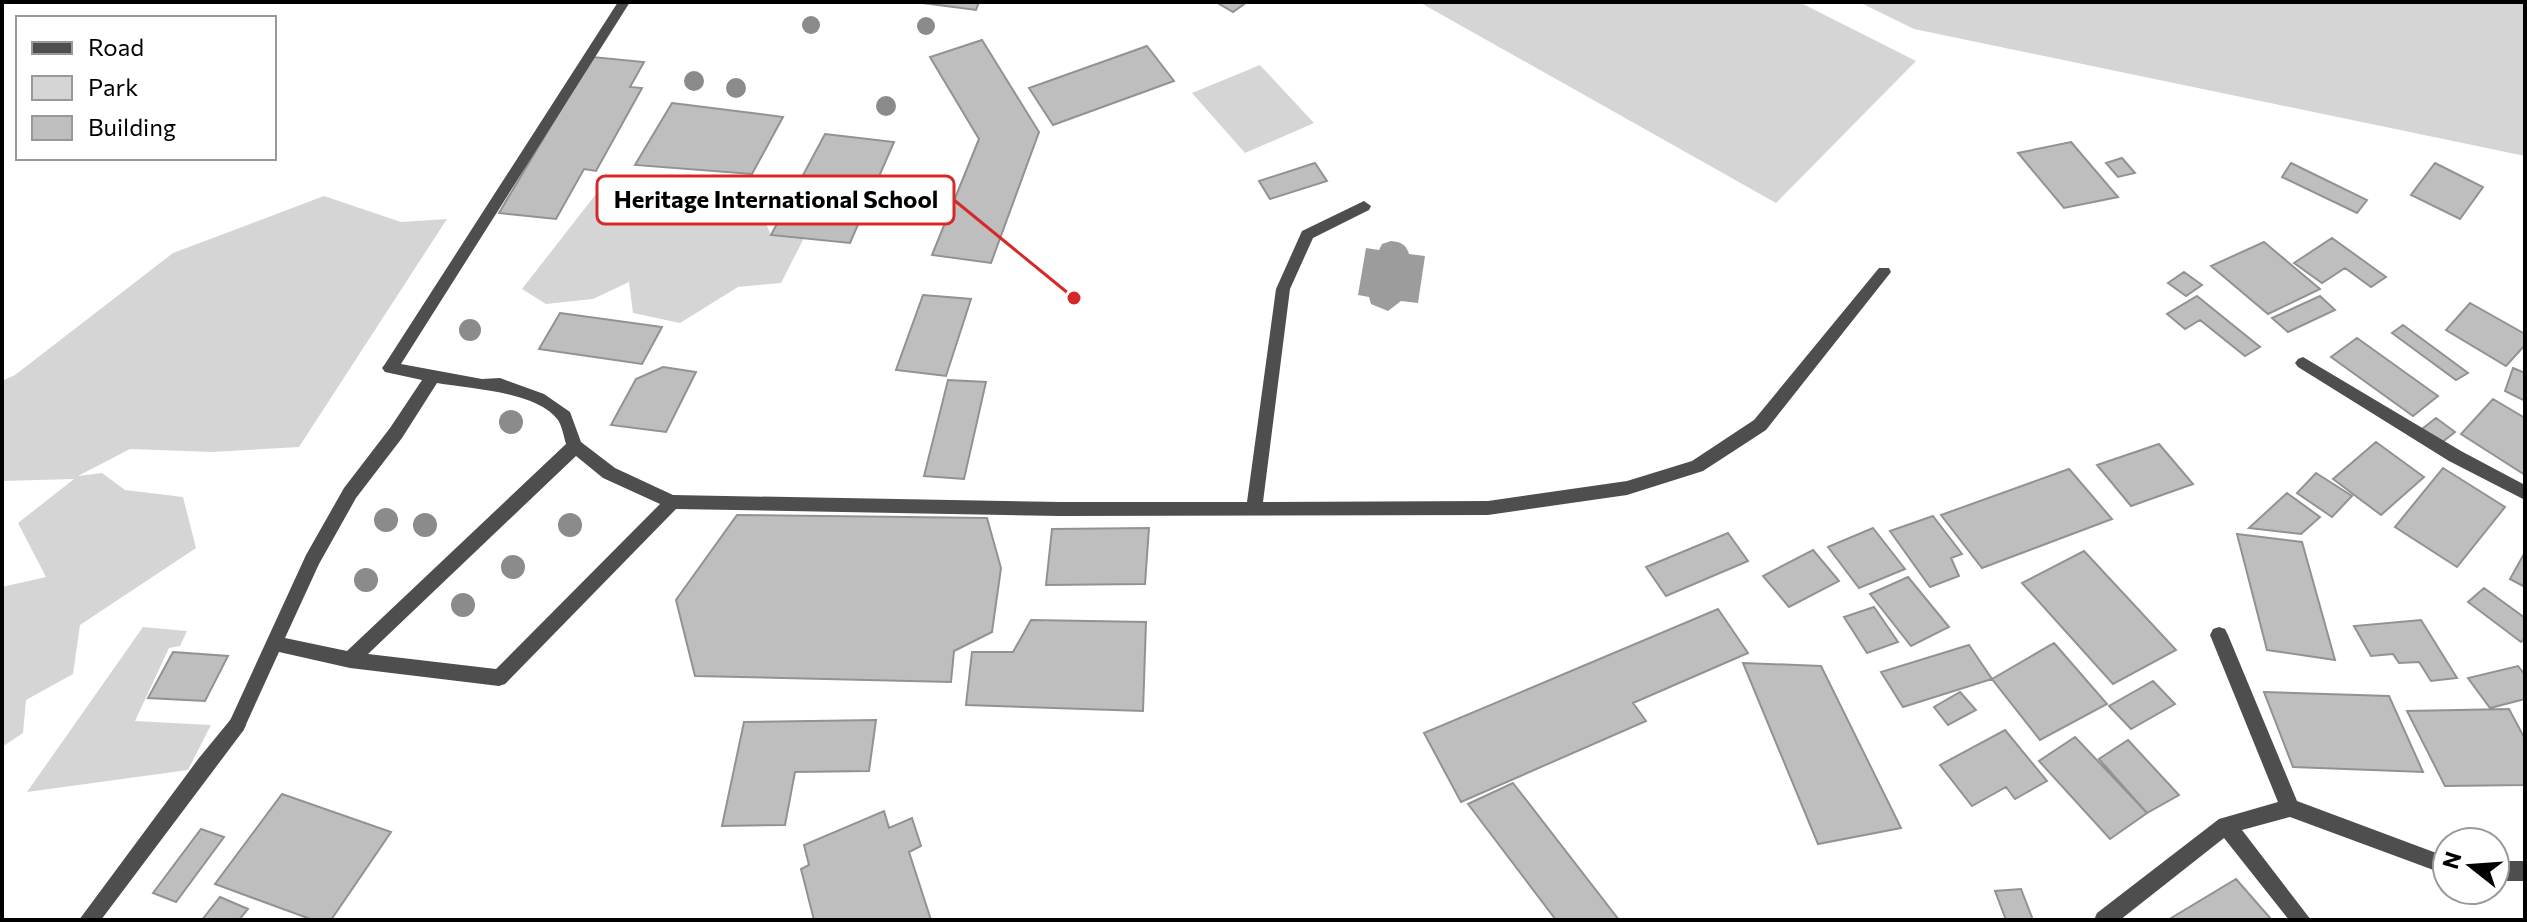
<svg xmlns="http://www.w3.org/2000/svg" width="2527" height="922" viewBox="0 0 2527 922" font-family="Commissioner,sans-serif">
	<style>
		.green { fill: #d5d5d5 }
		.water { fill: #9c9c9c }
		.building { fill: #bebebe; stroke: #929292; stroke-width: 2 }
		.lines { fill: none; stroke-linecap: round; stroke-linejoin: round }
		.service { fill: #4e4e4e; fill-rule: evenodd }
		.minor { fill: #4e4e4e; fill-rule: evenodd }
		.tree { fill: #8b8b8b }
		.leader { fill: none; stroke: #d62828; stroke-width: 3 }
		.callout-dot { fill: #d62828; stroke: #fff; stroke-width: 3 }
		.callout { fill: #fff; stroke: #d62828; stroke-width: 3 }
		.callout-label { font-size: 24px; text-anchor: middle; font-weight: bold; fill: #000 }
	</style>
	<rect width="100%" height="100%" fill="#fff"/>
	<path class="green" d="M1419,2H1799L1916,61L1776,203Z
		M1859,2H2525V156L1914,29Z
		M1260,65L1314,123L1245,153L1192,93Z
		M607,180L658,202L710,200L760,210L771,235L804,238L781,283L738,287L680,323L633,313L629,282L593,299L546,304L522,289Z
		M324,196L401,222L447,219L299,447L212,452L130,449L78,476L102,473L125,490L183,497L196,548L80,625L73,674L26,700L23,733L2,747V587L46,577L18,523L74,479L2,481V381L15,375L173,253Z
		M143,627L187,631L180,646L169,648L135,721L211,725L188,770L27,792Z"/>
	<path class="water" d="M1391,241C1401,242 1406,244 1409,254L1425,256L1418,303L1401,301L1388,311L1371,304L1369,297L1358,295L1366,248L1379,250L1382,244Z"/>
	<path class="building" d="M915,2H979L976,10Z
		M1216,2H1247L1233,12Z
		M982,40L1039,132L991,263L932,255L979,139L930,57Z
		M1147,46L1174,81L1053,125L1029,88Z
		M592,57L644,62L630,87L642,88L596,171L584,169L556,219L499,213Z
		M672,103L783,117L752,174L635,165Z
		M825,134L894,142L850,243L771,235Z
		M2071,142L2118,197L2064,208L2018,153Z
		M2122,158L2135,173L2118,177L2106,163Z
		M1315,163L1327,181L1270,199L1259,181Z
		M2291,163L2367,200L2357,213L2282,177Z
		M2435,163L2483,187L2460,219L2411,195Z
		M2332,238L2386,277L2371,287L2345,268L2322,283L2294,263Z
		M2264,242L2320,289L2268,314L2211,266Z
		M2184,272L2202,285L2186,296L2168,283Z
		M923,295L971,299L946,376L896,370Z
		M2197,296L2260,347L2245,356L2200,320L2185,329L2167,314Z
		M2320,296L2335,310L2288,332L2272,318Z
		M2470,303L2525,334V345L2506,366L2446,330Z
		M560,313L662,327L642,364L539,349Z
		M2403,325L2468,373L2456,380L2392,333Z
		M2357,338L2438,396L2413,416L2331,357Z
		M663,367L696,372L666,432L611,425L636,379Z
		M2513,368L2525,373V401L2505,391Z
		M948,380L986,382L964,479L924,476Z
		M2493,399L2525,418V475L2461,434Z
		M2436,418L2455,432L2441,443L2422,429Z
		M2376,442L2424,477L2381,515L2333,479Z
		M2159,444L2193,484L2131,506L2097,465Z
		M2443,468L2505,507L2457,567L2395,527Z
		M2069,469L2112,519L1982,568L1941,515Z
		M2316,473L2352,496L2332,517L2297,493Z
		M2287,493L2320,517L2301,534L2249,528Z
		M737,515L987,518L1001,568L992,632L954,651L951,682L695,676L676,600Z
		M1933,516L1962,554L1951,558L1959,576L1930,587L1890,531Z
		M1149,528L1145,584L1046,585L1052,529Z
		M1873,528L1905,569L1859,588L1828,547Z
		M1728,533L1748,561L1666,596L1646,567Z
		M2237,534L2302,542L2335,660L2267,650Z
		M1813,550L1839,581L1789,607L1763,576Z
		M2084,551L2176,650L2113,684L2022,583Z
		M2525,552V587L2510,579Z
		M1908,577L1949,627L1911,646L1870,594Z
		M2484,588L2525,618V638L2521,642L2468,602Z
		M1874,607L1898,642L1867,653L1844,617Z
		M1718,609L1748,653L1633,703L1646,721L1461,802L1424,733Z
		M1031,620L1146,622L1143,711L966,705L972,652H1013Z
		M2421,620L2457,678L2431,681L2419,662L2399,663L2393,654L2371,656L2354,626Z
		M2054,643L2107,704L2040,740L1992,679Z
		M1969,645L1992,679L1903,707L1881,672Z
		M173,652L228,656L205,701L148,698Z
		M1743,663L1821,666L1901,828L1818,844Z
		M2518,666L2525,675V699L2490,708L2468,678Z
		M2153,681L2175,704L2131,729L2109,706Z
		M1960,692L1976,710L1948,725L1934,707Z
		M2264,692L2389,696L2423,772L2293,767Z
		M2509,709L2525,739V785L2445,786L2407,711Z
		M876,720L869,771L795,772L785,825L722,826L744,722Z
		M2005,730L2047,781L2015,799L2006,787L1972,806L1940,765Z
		M2075,737L2147,813L2110,839L2039,761Z
		M2128,740L2179,795L2147,813L2099,759Z
		M1513,783L1619,920H1556L1468,804Z
		M282,794L391,832L331,920H313L215,884Z
		M884,811L889,828L912,818L921,846L909,852L931,920H814L801,869L809,865L804,845Z
		M201,829L224,837L176,902L153,893Z
		M2236,879L2271,919L2168,920Z
		M2021,889L2033,920H2006L1995,891Z
		M220,897L248,909L239,920H202Z"/>
	<g class="lines">
		<path class="service" d="M618,2H630L401,364L482,379L500,378L544,394L570,412L581,442L615,468L673,495L1060,502H1247L1276,289L1302,231L1364,201L1371,206L1369,210L1313,238L1290,289L1263,502L1488,501L1627,481L1692,461L1754,420L1879,268H1889L1891,272L1766,430L1703,471L1627,495L1488,515L1060,516L676,509L505,684L499,686L350,668L279,652L243,731L237,733L231,731L228,725L306,555L344,488L390,428L422,380L385,372L382,368L385,364ZM437,383C470,389 536,391 558,420C562,426 564,437 566,444L347,651L285,638L319,564L356,498L402,438ZM576,456L603,478L660,504L496,669L368,654Z"/>
		<path class="minor" d="M2303,357L2461,451L2525,485V500L2449,461L2298,367L2295,363L2298,359Z
			M2219,627L2225,629L2228,635L2297,801L2447,857V875L2290,817L2242,830L2311,920H2289L2224,838L2120,920H2094L2097,913L2219,819L2278,802L2210,635L2213,629Z
			M237,717L243,719L246,725L243,731L101,920H79L199,758L231,719Z
			M2495,861H2525V881H2495Z"/>
	</g>
	<g class="tree">
		<circle cx="811" cy="25" r="9"/>
		<circle cx="926" cy="26" r="9"/>
		<circle cx="694" cy="81" r="10"/>
		<circle cx="736" cy="88" r="10"/>
		<circle cx="886" cy="106" r="10"/>
		<circle cx="470" cy="330" r="11"/>
		<circle cx="511" cy="422" r="12"/>
		<circle cx="386" cy="520" r="12"/>
		<circle cx="425" cy="525" r="12"/>
		<circle cx="570" cy="525" r="12"/>
		<circle cx="513" cy="567" r="12"/>
		<circle cx="366" cy="580" r="12"/>
		<circle cx="463" cy="605" r="12"/>
	</g>
	<path class="leader" d="M1074 298L954 200"/>
	<circle class="callout-dot" cx="1074" cy="298" r="8"/>
	<rect class="callout" x="597" y="176" width="357" height="48" rx="8"/>
	<g class="callout-label">
		<text x="776" y="208">Heritage International School</text>
	</g>
	<rect width="2527" height="922" fill="none" stroke="#000000" stroke-width="8"/>
	<rect x="16" y="16" width="260" height="144" fill="#ffffff" stroke="#999999" stroke-width="2"/>
	<rect x="32" y="42" width="40" height="12" fill="#4e4e4e" stroke="#999999" stroke-width="2"/>
	<text x="88" y="56" font-size="24" fill="#000000">Road</text>
	<rect x="32" y="76" width="40" height="24" fill="#d5d5d5" stroke="#999999" stroke-width="2"/>
	<text x="88" y="96" font-size="24" fill="#000000">Park</text>
	<rect x="32" y="116" width="40" height="24" fill="#bebebe" stroke="#999999" stroke-width="2"/>
	<text x="88" y="136" font-size="24" fill="#000000">Building</text>
	<g transform="translate(2471 866) rotate(287)"><circle r="38" fill="#ffffff" stroke="#999999" stroke-width="2"/>
	<path d="M0-6L14 30L0 20L-14 30Z" fill="#000000"/>
	<text y="-12" font-size="22" font-weight="bold" text-anchor="middle" fill="#000000">N</text>
	</g>
</svg>
